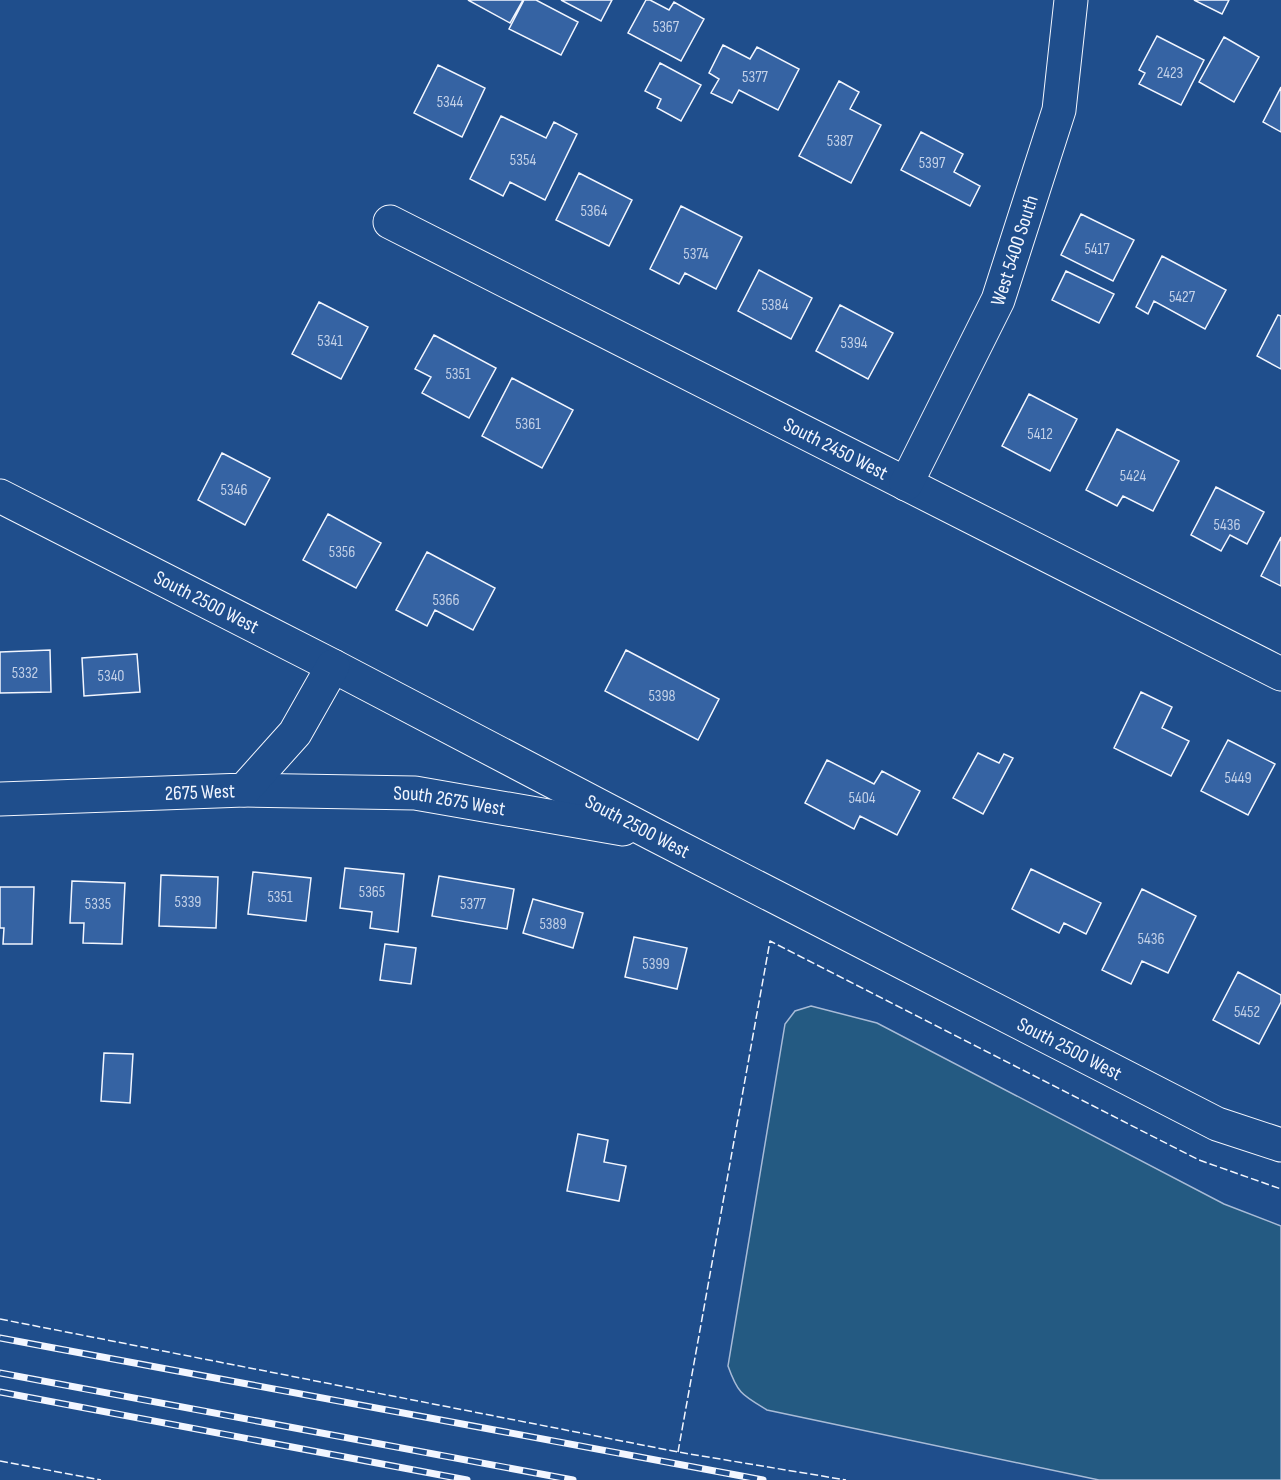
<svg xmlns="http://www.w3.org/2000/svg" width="1281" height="1480" viewBox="0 0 1281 1480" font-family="'Sofia Sans Condensed',sans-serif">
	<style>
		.green { fill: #245a82; stroke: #a8bbd7; stroke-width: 1.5 }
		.building { fill: #3563a3; stroke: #f2f6ff; stroke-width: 1.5 }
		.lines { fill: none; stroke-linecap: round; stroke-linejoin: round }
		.minor-casing { stroke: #f2f6ff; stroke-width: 35 }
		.minor { stroke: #1f4e8c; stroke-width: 33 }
		.rail-casing { stroke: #f2f6ff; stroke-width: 7 }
		.rail { stroke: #1f4e8c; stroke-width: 4.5; stroke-dasharray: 14; stroke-linecap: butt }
		.fence { stroke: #f2f6ff; stroke-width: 1.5; stroke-dasharray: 8 3; stroke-linecap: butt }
		.labels { text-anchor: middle; stroke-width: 4.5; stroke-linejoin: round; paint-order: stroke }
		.number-label { font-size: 16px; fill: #c3d1e8 }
		.street-label { font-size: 20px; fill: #f2f6ff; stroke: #1f4e8c }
	</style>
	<rect width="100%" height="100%" fill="#1f4e8c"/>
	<path class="green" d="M811,1006L877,1023L1224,1204L1281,1226V1480H1099L767,1410C742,1395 738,1394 728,1366L785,1024L795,1011Z"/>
	<path class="building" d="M468,0H523L510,23Z
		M524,0H536L578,22L561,55L509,29Z
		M561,0H612L601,21Z
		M646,0H650L669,10L674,2L704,19L681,61L628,33Z
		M1194,0H1229L1222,14Z
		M1157,36L1204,60L1181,105L1139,84L1145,73L1139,70Z
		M1224,37L1259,57L1234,102L1199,82Z
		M723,45L750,59L757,47L799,69L778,110L739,90L732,103L711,93L719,79L709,73Z
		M660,63L701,85L681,121L657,108L661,99L645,91Z
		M438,65L485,88L462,137L414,113Z
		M839,81L859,92L850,109L881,125L851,183L799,156Z
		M1281,87V132L1263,122Z
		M501,116L546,138L554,122L577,134L545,200L510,182L503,196L470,179Z
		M921,132L963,154L954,172L980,186L970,206L901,170Z
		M579,173L632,200L609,246L556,220Z
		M681,206L742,237L716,289L685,273L679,284L650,269Z
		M1081,214L1134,240L1113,281L1061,255Z
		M1162,256L1226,290L1205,329L1154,301L1148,314L1136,307Z
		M759,270L812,298L791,339L738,311Z
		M1066,271L1114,294L1099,323L1052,300Z
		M319,302L368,327L341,379L292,354Z
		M840,305L893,333L868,379L816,351Z
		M1278,315L1281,316V369L1257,356Z
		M434,335L496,368L469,418L422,393L431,377L415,369Z
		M512,378L573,410L542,468L482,436Z
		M1029,394L1077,419L1050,471L1002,446Z
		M1117,429L1179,461L1153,511L1123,496L1117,506L1086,490Z
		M222,453L270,478L245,525L198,500Z
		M1216,487L1264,512L1247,544L1230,535L1221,551L1191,535Z
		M328,514L381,543L356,588L303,560Z
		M1281,537V586L1261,576Z
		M427,552L495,588L473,630L435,610L427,626L396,610Z
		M50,650L51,692L0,693V652Z
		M626,650L719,699L698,740L605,691Z
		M137,654L140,692L84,696L82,658Z
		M1141,692L1172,707L1162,728L1189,741L1171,776L1114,748Z
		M1228,740L1275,764L1248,815L1201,791Z
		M978,753L999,763L1004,754L1013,758L983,814L953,798Z
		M827,760L874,784L882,771L920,791L897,835L860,816L854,829L805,803Z
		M345,868L404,874L398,932L370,928L372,912L340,908Z
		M1031,869L1101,903L1086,934L1064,923L1059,933L1012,909Z
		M253,872L311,878L306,921L248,914Z
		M161,875L218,877L216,928L159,926Z
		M439,876L514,889L507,929L432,916Z
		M72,881L125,883L122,944L83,943L84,923H70Z
		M0,887H34L32,944H3L4,928H0Z
		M1142,889L1196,916L1168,973L1142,961L1131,984L1102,970Z
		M533,899L583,913L573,948L523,933Z
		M634,937L687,948L677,989L625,977Z
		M385,944L416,948L411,984L380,980Z
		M1238,972L1281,995V1002L1259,1044L1213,1020Z
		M104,1053L133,1054L130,1103L101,1101Z
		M578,1134L608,1140L604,1162L626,1166L619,1201L567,1191Z"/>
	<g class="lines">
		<g class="minor-casing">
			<g id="minor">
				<path id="s1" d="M390,222L1281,674"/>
				<path id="s2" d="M906,484L998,300L1059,110L1071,0"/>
				<path id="s3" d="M0,496L333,666L653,834L1217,1124L1281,1145"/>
				<path id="s4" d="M244,790L415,793L623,829"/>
				<path id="s5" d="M0,799L244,790L295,733L333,666"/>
			</g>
		</g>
		<use href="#minor" class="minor"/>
		<g class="rail-casing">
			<path id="rail" d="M0,1338L763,1480
				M0,1373L573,1480
				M0,1392L467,1480"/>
		</g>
		<use href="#rail" class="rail"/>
		<path class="fence" d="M0,1319L678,1452L846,1480
			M678,1452L770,941L1199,1160L1281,1189
			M0,1461L101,1480"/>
	</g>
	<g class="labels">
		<g class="number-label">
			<text x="666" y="32">5367</text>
			<text x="1170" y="78">2423</text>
			<text x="755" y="82">5377</text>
			<text x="450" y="107">5344</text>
			<text x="840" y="146">5387</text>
			<text x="523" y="165">5354</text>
			<text x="932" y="168">5397</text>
			<text x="594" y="216">5364</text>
			<text x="1097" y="254">5417</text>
			<text x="696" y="259">5374</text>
			<text x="1182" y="302">5427</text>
			<text x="775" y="310">5384</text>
			<text x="330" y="346">5341</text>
			<text x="854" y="348">5394</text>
			<text x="458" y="379">5351</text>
			<text x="528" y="429">5361</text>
			<text x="1040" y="439">5412</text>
			<text x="1133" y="481">5424</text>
			<text x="234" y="495">5346</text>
			<text x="1227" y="530">5436</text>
			<text x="342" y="557">5356</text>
			<text x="446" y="605">5366</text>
			<text x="25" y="678">5332</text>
			<text x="111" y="681">5340</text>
			<text x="662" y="701">5398</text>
			<text x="1238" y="783">5449</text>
			<text x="862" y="803">5404</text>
			<text x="372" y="897">5365</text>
			<text x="280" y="902">5351</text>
			<text x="188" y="907">5339</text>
			<text x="98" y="909">5335</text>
			<text x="473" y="909">5377</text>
			<text x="553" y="929">5389</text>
			<text x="1151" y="944">5436</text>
			<text x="656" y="969">5399</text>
			<text x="1247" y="1017">5452</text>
		</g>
		<g class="street-label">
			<text dy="7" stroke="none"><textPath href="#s2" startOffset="258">West 5400 South</textPath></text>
			<text dy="7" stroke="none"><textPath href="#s1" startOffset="500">South 2450 West</textPath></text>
			<text dy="7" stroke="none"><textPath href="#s3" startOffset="232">South 2500 West</textPath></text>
			<text dy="7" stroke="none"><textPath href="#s5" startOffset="200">2675 West</textPath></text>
			<text dy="7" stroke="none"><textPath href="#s4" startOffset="206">South 2675 West</textPath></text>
			<text dy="7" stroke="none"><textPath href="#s3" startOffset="718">South 2500 West</textPath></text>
			<text dy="7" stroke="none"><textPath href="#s3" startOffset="1204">South 2500 West</textPath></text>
		</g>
	</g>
</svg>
